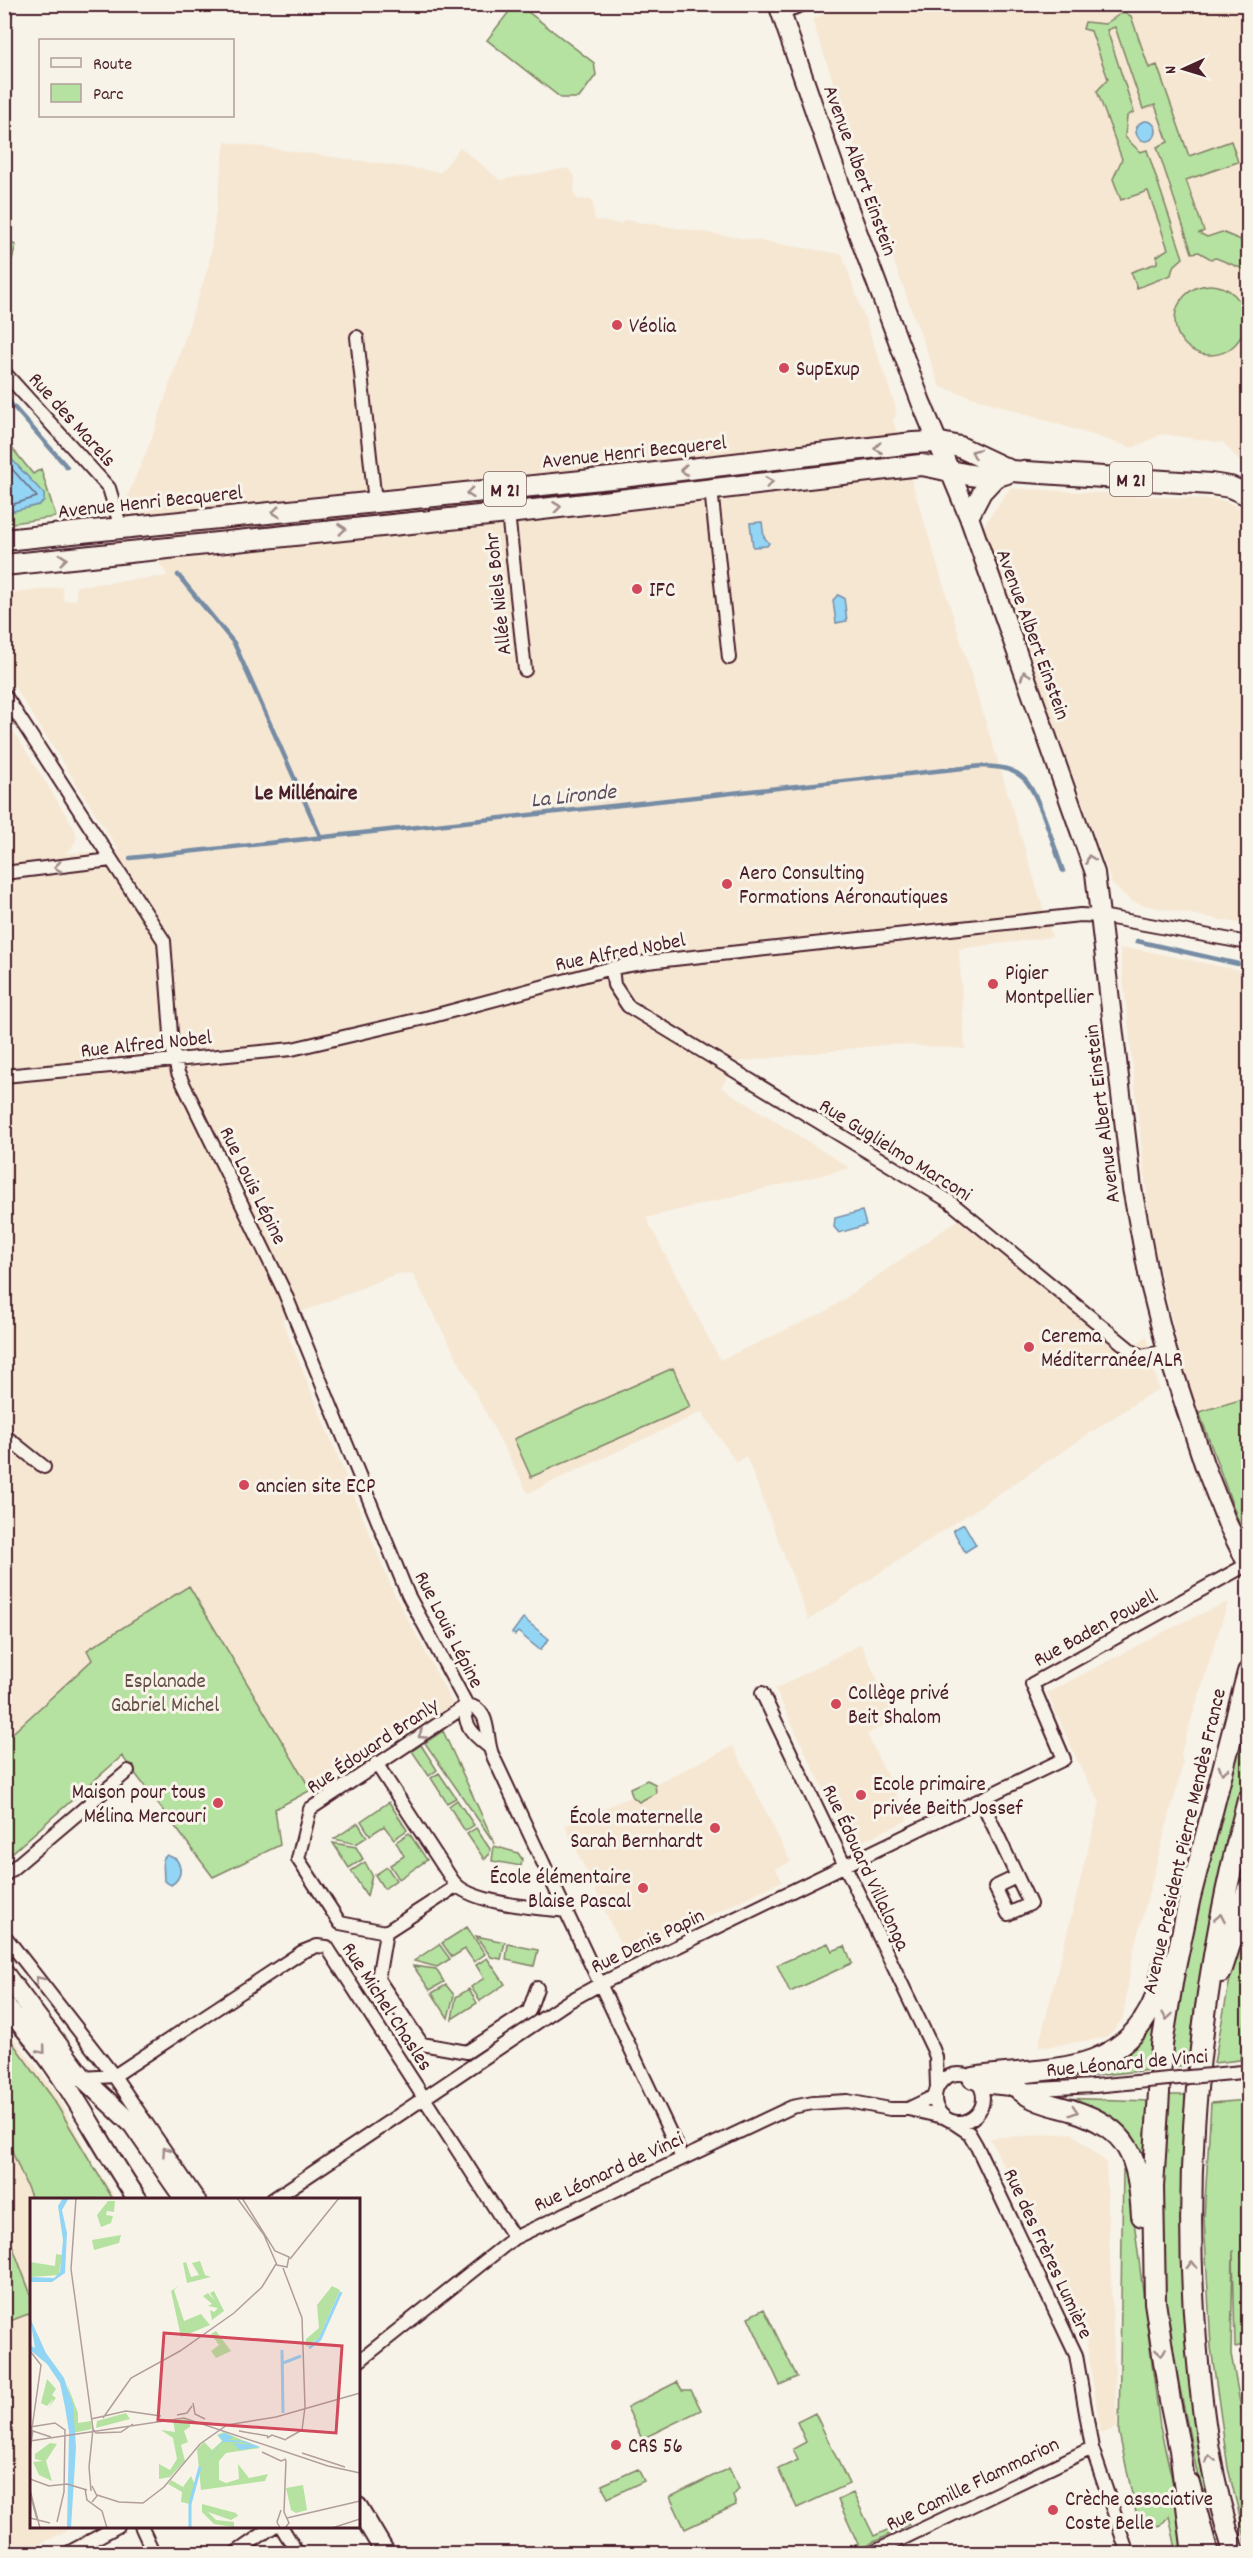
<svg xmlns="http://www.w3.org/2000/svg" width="1253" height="2558" viewBox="0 0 1253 2558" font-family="Dekko,sans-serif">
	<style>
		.built { fill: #f6e7d3 }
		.green { fill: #b5e2a0; stroke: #808066; stroke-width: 1.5 }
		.water { fill: #93d5f5; stroke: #768ca4; stroke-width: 1.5 }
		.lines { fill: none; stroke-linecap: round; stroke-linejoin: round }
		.shore { stroke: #67687c; stroke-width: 1.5 }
		.stream { stroke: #768ca4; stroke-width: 4.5 }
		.minor-casing { stroke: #4a1f2b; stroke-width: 16 }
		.secondary-casing { stroke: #4a1f2b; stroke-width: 22 }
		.primary-casing { stroke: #4a1f2b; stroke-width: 24 }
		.minor { stroke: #f7f3e8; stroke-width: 12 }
		.secondary { stroke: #f7f3e8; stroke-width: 18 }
		.primary { stroke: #f7f3e8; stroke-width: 20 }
		.minor-bridge-casing { stroke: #4a1f2b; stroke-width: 16; stroke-linecap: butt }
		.minor-bridge { stroke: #f7f3e8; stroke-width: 12 }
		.oneway { stroke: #a0898a }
		.poi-dot { fill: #d1495b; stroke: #f7f3e8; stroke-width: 2 }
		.labels { text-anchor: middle; stroke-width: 6; stroke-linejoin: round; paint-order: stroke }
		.shield { fill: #f7f3e8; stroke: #7e5f64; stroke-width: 1.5 }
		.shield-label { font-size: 20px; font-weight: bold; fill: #4a1f2b }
		.street-label { font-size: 21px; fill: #4a1f2b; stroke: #f7f3e8 }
		.poi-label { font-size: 21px; fill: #4a1f2b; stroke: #f7f3e8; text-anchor: start }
		.park-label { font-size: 21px; fill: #655048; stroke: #f7f3e8 }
		.neighbourhood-label { font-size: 22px; font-weight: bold; fill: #4a1f2b; stroke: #f7f3e8 }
		.water-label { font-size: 22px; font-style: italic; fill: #5c4c5e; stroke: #f7f3e8 }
		.inset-river { fill: none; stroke: #93d5f5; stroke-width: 3 }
		.inset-road { fill: none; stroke: #b29e9c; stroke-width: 1.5 }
		.view { fill: #d1495b; fill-opacity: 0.15; stroke: #d1495b; stroke-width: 3 }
		.inset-edge { fill: none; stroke: #4a1f2b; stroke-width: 3 }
	</style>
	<rect width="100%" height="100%" fill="#f7f3e8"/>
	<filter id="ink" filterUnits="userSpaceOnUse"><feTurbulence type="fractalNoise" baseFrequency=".0167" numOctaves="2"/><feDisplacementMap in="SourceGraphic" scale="12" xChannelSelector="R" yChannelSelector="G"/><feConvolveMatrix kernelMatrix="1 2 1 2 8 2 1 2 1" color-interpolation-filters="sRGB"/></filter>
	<g filter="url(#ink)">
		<path class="built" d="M849,4L1248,5V471L1224,443L1162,434L1133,448L940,387L894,262L812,19Z
			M225,142L441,172L460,147L500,180L568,168L575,177L574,194L577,199L592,200L595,220L620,224L626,220L842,254L895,405L896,415L893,421L1052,937L959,949L965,1049L891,1044L737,1062L721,1087L850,1168L646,1218L720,1360L825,1312L971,1211L1136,1344L1147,1336L1159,1390L1146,1396L809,1620L746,1456L736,1462L702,1412L528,1493L412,1273L396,1274L282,1320L393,1591L454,1706L311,1790L189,1586L88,1650L93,1659L5,1740L4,716L75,829L77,838L71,849L64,853L119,851L5,672V594L62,587L64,601L76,600V586L168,576L122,509L152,438L209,264Z
			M1010,488L1221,500L1248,510V925L1143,905L1131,901L1112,884L983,527Z
			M1120,949H1136L1248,972V1374L1240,1400L1199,1412L1185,1374L1151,1234Z
			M1228,1602L1181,1753L1183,1764L1134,1948L1123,2018L1113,2031L1104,2038L1038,2048L1100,1802L1082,1771L1047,1693L1181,1623Z
			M861,1644L896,1719L867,1734L908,1820L863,1841L846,1836L775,1689Z
			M733,1746L791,1862L776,1869L782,1881L626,1956L565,1826L632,1796L639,1802L656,1793L655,1784Z
			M4,2025L57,2094L94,2166L116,2199L32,2200V2526L73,2527L21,2554L4,2553Z
			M1072,2133L1106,2162L1117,2428L1101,2434L1086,2339L990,2138Z"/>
		<path class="green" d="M515,4L519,5L594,63L596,75L579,98H561L487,40Z
			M1123,12L1131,16L1149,68L1157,65L1189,156L1231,141L1238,162L1186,180L1204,231L1199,233L1207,237L1222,232L1248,243V271L1216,258L1211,259L1199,252L1192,253L1157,147L1168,142L1155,105L1143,109L1115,27L1107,30L1134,112L1127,116L1125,137L1140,152L1147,150L1183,258L1173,267L1171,275L1137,288L1131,272L1157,263V256L1168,249L1148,191L1121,200L1113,179L1122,159L1097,91L1108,79L1091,31L1083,29L1085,22L1105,24Z
			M5,241L16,245L5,284L4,241Z
			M1175 320a35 35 0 1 1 70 0a35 35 0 1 1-70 0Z
			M4,438L33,474L41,469L56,517L5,524Z
			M673,1368L690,1407L531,1477L514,1439Z
			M1248,1374V1548L1199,1412L1240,1400Z
			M189,1586L311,1790L275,1809L280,1845L213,1877L122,1756L5,1859V1740L92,1660L87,1650Z
			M1248,1710V1769L1213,1903L1195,2006L1188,2065L1168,2067C1185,1946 1217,1828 1248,1710Z
			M443,1731L495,1844L425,1743Z
			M421,1745L437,1770L429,1776L412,1751Z
			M439,1773L456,1798L447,1803L431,1778Z
			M647,1780L655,1784L656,1793L639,1802L632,1796L630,1788Z
			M457,1800L474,1825L465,1831L449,1806Z
			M389,1802L407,1830L394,1839L384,1826L370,1835L361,1821Z
			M358,1823L367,1837L356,1844L334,1839Z
			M476,1828L490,1849L489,1855L484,1859L467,1834Z
			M409,1833L427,1860L399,1879L390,1865L404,1856L396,1842Z
			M333,1843L356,1847L363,1859L349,1868Z
			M494,1846L518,1853L522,1859L521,1866L492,1861Z
			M365,1862L372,1875L367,1896L351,1871Z
			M387,1867L396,1880L384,1889L375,1875Z
			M1248,1914V2001L1240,2060L1214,2063L1234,1958Z
			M467,1927L485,1954L474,1962L465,1949L452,1957L442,1943Z
			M476,1936L505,1942L501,1959L491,1957Z
			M828,1943L832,1951L845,1946L852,1963L790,1992L777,1965Z
			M439,1944L450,1959L437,1967L414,1961Z
			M508,1944L538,1950L534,1966L506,1960Z
			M487,1958L505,1984L480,2001L471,1987L484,1978L476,1965Z
			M413,1966L436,1969L444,1982L430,1990Z
			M446,1985L454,1995L448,2018L432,1993Z
			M469,1989L477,2003L452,2019L456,1997Z
			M1157,2014L1150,2070L1036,2082L1123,2057L1143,2040Z
			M4,2031L52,2097L113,2199H32L5,2134Z
			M1167,2095H1185C1180,2228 1181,2359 1206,2491L1201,2492L1169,2334L1161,2250Z
			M1058,2098L1149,2101L1144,2153H1138Z
			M1248,2100V2344L1235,2347L1233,2250L1231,2354L1248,2446V2550L1228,2468L1211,2347L1204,2218L1211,2103Z
			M1123,2169L1129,2181L1160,2427L1179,2509L1184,2553H1177L1169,2516L1160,2526L1138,2522L1119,2433Z
			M4,2224L31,2295V2313L5,2323Z
			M764,2309L797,2377L780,2385L748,2317Z
			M677,2382L682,2390H691L701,2410L642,2439L627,2407Z
			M815,2413L849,2484L797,2508L778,2469L798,2460L793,2449L806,2442L797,2422Z
			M729,2468L739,2489L733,2496L736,2505L685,2529L670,2497Z
			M638,2469L644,2481L608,2498L602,2485Z
			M853,2493L874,2536L907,2521L909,2525L851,2553H838L858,2544L838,2500Z"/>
		<path class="water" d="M1136 131a10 10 0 1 1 20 0a10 10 0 1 1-20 0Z
			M4,451L44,494V501L39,505L5,513Z
			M762,522L764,537L769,543L767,546L753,547L750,523Z
			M838,595L844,598L847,621L836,623L833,600Z
			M862,1211L866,1225L839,1233L834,1227L835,1218Z
			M964,1524L976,1545L965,1552L953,1530Z
			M523,1618L549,1639L540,1650L518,1632L515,1635L512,1633Z
			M167,1855L176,1859C183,1869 181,1879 171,1885L164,1881L163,1859Z"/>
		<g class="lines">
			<path class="shore" d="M4,460L37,497L4,507"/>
			<path class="stream" d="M4,396L67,467
				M178,575L234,643L321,838
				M130,858L982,766C997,767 1010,767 1022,777C1038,789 1055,850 1063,871
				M1137,941L1238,964"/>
			<g class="minor-casing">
				<path id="minor" d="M781,13L804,4
					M4,19L6,4
					M357,337L375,502
					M4,372L109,488L121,528
					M711,489L729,658
					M508,513L525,670
					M4,694L164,941L172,1047L178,1073L284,1291L408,1595L467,1705C461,1725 475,1736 489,1747
					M4,873L111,860
					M612,968L614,985L628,1006L949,1201L1133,1352L1142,1356L1167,1351
					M4,1076L292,1049L429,1017L612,968L647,962L1080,915L1101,916L1248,943
					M4,1435L44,1467
					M762,1693L933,2049L936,2057L937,2087
					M467,1705C492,1709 485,1737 492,1754L682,2158
					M376,1763L453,1881C469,1904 539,1908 566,1911
					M981,1800L1030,1904L1008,1914L995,1887L1016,1877
					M4,1876L128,1771
					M386,1932L340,1923L298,1859L310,1809L467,1705
					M386,1932L378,1979L422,2044L467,2052L529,2011L537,1988
					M386,1932L457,1886
					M4,1935L114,2076L199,2200
					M935 2098a24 24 0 1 1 48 0a24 24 0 1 1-48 0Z
					M114,2076L302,1952L317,1946L327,1947L514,2238
					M83,2078L114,2076
					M980,2086L1020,2090L1094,2086
					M908,2109L935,2096
					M954,2123L969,2133L976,2145L1076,2355L1092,2448L1128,2554
					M272,2200L566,2003L602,1983L1064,1759L1032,1684L1248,1564
					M358,2362L514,2238L792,2107L813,2103L847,2101L890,2109H908L943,2117
					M141,2526L154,2554
					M281,2526L298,2554
					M66,2554L118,2526
					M234,2554L274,2526
					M870,2554L1092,2448"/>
			</g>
			<g class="secondary-casing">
				<path id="secondary" d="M778,4L844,196L921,402L969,517L1095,873L1132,1188L1150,1284L1167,1351L1204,1464L1228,1525L1248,1565
					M969,517L982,492L997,476
					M4,1973L83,2078L133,2125L185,2200
					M4,2004C20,2024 37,2042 51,2062C83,2107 107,2155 138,2200
					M1190,2483L1209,2554
					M358,2507L386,2554"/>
			</g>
			<g class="primary-casing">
				<path id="primary" d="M4,540L621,477L913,443L936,442L960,447L1011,471L1211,484L1230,487L1248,495
					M4,565L508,513L921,465C946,468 988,485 1011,471
					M1221,1972L1248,1889
					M973,2078C1040,2067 1115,2079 1151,2008C1158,1995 1160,1978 1164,1964
					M1020,2090C1035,2102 1053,2105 1071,2110C1131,2129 1138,2158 1142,2216
					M1193,2554L1180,2450L1170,2401L1155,2302L1153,2187L1162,2045L1173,1977L1190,1897L1248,1672
					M1235,2554C1211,2484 1202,2413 1196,2340C1181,2157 1201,1977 1248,1800"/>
			</g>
			<use href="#minor" class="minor"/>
			<use href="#secondary" class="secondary"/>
			<use href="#primary" class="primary"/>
			<g class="minor-bridge-casing">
				<path id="minor-bridge" d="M1094,2086L1242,2072"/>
			</g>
			<use href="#minor-bridge" class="minor-bridge"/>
		</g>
		<defs><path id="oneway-chevron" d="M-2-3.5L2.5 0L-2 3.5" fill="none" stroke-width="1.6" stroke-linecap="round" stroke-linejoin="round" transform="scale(1.5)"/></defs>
		<g class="oneway">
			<use href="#oneway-chevron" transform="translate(878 448) rotate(173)"/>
			<use href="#oneway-chevron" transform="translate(975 453) rotate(-156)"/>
			<use href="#oneway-chevron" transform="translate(684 470) rotate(174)"/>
			<use href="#oneway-chevron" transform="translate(769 482) rotate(-7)"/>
			<use href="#oneway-chevron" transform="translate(470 493) rotate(174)"/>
			<use href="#oneway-chevron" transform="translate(557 507) rotate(-7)"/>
			<use href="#oneway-chevron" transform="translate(276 512) rotate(174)"/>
			<use href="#oneway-chevron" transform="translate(342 529) rotate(-6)"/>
			<use href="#oneway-chevron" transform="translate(63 559) rotate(-6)"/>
			<use href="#oneway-chevron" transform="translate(1025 675) rotate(-110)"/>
			<use href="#oneway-chevron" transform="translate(1090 859) rotate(-110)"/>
			<use href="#oneway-chevron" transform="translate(58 867) rotate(173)"/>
			<use href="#oneway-chevron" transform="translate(422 1735) rotate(147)"/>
			<use href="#oneway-chevron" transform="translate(1223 1770) rotate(105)"/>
			<use href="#oneway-chevron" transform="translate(1220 1918) rotate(-79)"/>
			<use href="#oneway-chevron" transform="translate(39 1980) rotate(-128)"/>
			<use href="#oneway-chevron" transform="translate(1167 2016) rotate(99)"/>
			<use href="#oneway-chevron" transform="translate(42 2050) rotate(50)"/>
			<use href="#oneway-chevron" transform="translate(1074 2111) rotate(18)"/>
			<use href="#oneway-chevron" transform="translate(166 2151) rotate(-125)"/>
			<use href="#oneway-chevron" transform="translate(1192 2265) rotate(-91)"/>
			<use href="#oneway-chevron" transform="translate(1161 2352) rotate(81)"/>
			<use href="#oneway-chevron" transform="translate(1210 2459) rotate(-102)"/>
		</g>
	</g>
	<g class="poi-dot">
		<circle cx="617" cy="325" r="6"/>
		<circle cx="784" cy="368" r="6"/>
		<circle cx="637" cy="589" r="6"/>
		<circle cx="727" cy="884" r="6"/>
		<circle cx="993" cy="984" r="6"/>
		<circle cx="1029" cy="1347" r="6"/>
		<circle cx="244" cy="1485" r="6"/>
		<circle cx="836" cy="1704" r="6"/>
		<circle cx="861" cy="1795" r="6"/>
		<circle cx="218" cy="1803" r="6"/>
		<circle cx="715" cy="1828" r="6"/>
		<circle cx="643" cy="1888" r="6"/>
		<circle cx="616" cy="2445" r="6"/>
		<circle cx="1053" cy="2510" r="6"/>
	</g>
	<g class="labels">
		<g class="shield">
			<rect x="1110" y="462" width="42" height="34" rx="4.5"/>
			<rect x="484" y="472" width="42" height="34" rx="4.5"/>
		</g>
		<g class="shield-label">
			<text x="1131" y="486">M 21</text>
			<text x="505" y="496">M 21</text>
		</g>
		<g class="street-label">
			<text transform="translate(861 170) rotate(70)" y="7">Avenue Albert Einstein</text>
			<text transform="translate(73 419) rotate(48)" y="7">Rue des Marels</text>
			<text transform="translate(634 451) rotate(-6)" y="7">Avenue Henri Becquerel</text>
			<text transform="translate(150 501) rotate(-6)" y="7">Avenue Henri Becquerel</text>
			<text transform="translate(497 594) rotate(-96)" y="7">Allée Niels Bohr</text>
			<text transform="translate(1034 634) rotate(70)" y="7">Avenue Albert Einstein</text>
			<text transform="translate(620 951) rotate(-11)" y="7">Rue Alfred Nobel</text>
			<text transform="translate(146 1043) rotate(-6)" y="7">Rue Alfred Nobel</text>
			<text transform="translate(1101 1114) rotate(-97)" y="7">Avenue Albert Einstein</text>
			<text transform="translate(896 1149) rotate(32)" y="7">Rue Guglielmo Marconi</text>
			<text transform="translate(254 1185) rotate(64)" y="7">Rue Louis Lépine</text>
			<text transform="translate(1095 1627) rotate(-29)" y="7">Rue Baden Powell</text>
			<text transform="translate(450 1629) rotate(63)" y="7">Rue Louis Lépine</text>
			<text transform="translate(372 1745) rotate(-34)" y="7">Rue Édouard Branly</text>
			<text transform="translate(1183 1841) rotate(-77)" y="7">Avenue Président Pierre Mendès France</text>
			<text transform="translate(867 1867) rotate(65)" y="7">Rue Édouard Villalonga</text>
			<text transform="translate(647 1940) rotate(-26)" y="7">Rue Denis Papin</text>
			<text transform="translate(388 2006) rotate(57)" y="7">Rue Michel Chasles</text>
			<text transform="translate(1127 2062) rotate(-5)" y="7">Rue Léonard de Vinci</text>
			<text transform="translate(608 2171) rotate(-25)" y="7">Rue Léonard de Vinci</text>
			<text transform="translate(1049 2253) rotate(65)" y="7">Rue des Frères Lumière</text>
			<text transform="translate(972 2483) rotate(-26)" y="7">Rue Camille Flammarion</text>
		</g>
		<g class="poi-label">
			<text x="629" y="332">Véolia</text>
			<text x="796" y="375">SupExup</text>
			<text x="649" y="596">IFC</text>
			<text x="739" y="879">Aero Consulting<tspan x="739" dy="24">Formations Aéronautiques</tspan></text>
			<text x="1005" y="979">Pigier<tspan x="1005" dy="24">Montpellier</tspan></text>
			<text x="1041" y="1342">Cerema<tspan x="1041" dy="24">Méditerranée/ALR</tspan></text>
			<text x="256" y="1492">ancien site ECP</text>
			<text x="848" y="1699">Collège privé<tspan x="848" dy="24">Beit Shalom</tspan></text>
			<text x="873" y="1790">Ecole primaire<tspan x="873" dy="24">privée Beith Jossef</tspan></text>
			<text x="206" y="1798" text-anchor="end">Maison pour tous<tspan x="206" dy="24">Mélina Mercouri</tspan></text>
			<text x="703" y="1823" text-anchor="end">École maternelle<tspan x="703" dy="24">Sarah Bernhardt</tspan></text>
			<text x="631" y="1883" text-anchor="end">École élémentaire<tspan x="631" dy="24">Blaise Pascal</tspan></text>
			<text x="628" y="2452">CRS 56</text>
			<text x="1065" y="2505">Crèche associative<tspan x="1065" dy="24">Coste Belle</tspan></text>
		</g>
		<g class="park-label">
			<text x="165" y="1687">Esplanade<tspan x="165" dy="24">Gabriel Michel</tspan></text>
		</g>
		<g class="neighbourhood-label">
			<text x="306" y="799">Le Millénaire</text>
		</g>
		<g class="water-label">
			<text transform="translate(573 794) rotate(-6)" y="8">La Lironde</text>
		</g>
	</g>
	<g transform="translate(30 2198)">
		<rect width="330" height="330" fill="#f7f3e8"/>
		<path d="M78,3H85L84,14L77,13L76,17L83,18L81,25L71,29L67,17ZM91,37L89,45L64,52L62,42ZM26,56L32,57L29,77L0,79V64L25,68ZM170,63L175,77L181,79L157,85L153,65L156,64L161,79L169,77L162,65ZM148,88L144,92L154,123L171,116L180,127L151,139L141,93ZM302,88L310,92L289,140L276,149V141L289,130L287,107ZM184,93L194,113L182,122L180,112L184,114L188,110L178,108L182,106L173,98L178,95L185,103L180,95ZM186,133L201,153L186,160L181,153L189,147L181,136ZM17,181L26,191L22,197L26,200L18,210L24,200L17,208L11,205ZM37,186L48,215V225L61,223L62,231L43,235V211ZM96,215L100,221L66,230L67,223ZM160,221V229L154,233L158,244L151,247L155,263L140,279L129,281V266L140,272L147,261L143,240L131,232L145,234L143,222ZM194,234L230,250L196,255L189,263V282L196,285L209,281L208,266L219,280L238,276L235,283L171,292L167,251L174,244L182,252L192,243L187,237ZM20,245L27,246L16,263L22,283L9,277L3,264L13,263L5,261V256ZM161,278L166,289L160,306L151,304L152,294L138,286L141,282L153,289ZM273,287L277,312L266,315L261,312L256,290ZM172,306L206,315L208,318L201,322L178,314L186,322L204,324V329L184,326L172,314Z" fill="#b5e2a0"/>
		<path d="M33,0H39L32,12L37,35L35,75L22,84H0V79L24,80L30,74L33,42L28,8ZM0,120L16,155L34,180L43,207L46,249L41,330H37L39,234L35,209L30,185L17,166L0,152V147L5,150ZM195,235L203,239L199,242L215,243L230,249L210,252L203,245L222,247L213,244H193L171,269L193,243L188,237Z" fill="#93d5f5"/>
		<path class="inset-river" d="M279,150L290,141L311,94M252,152L253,215M253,165L271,158M160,330V306L170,269"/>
		<path class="inset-road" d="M46,0L41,71L63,231L59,269L61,293M207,0L234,37L247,67L257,69L259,59L245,53L212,0M260,61L309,0M253,70L272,120L275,209L272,232L256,241M0,153L11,167L0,244M163,205L165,216L175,221M147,217L157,215L162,208M73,220L101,180L150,153L204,115L232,89L246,66M61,221L96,213L131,218M0,229L25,225L35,232L34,294L27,324M63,231L66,235L91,234L103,226M0,232L21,239M209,233L238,238M237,240L242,237L256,242M0,243L154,220L298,268L330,275M0,254L3,232M232,254L251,263L256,261M272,255L315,269M0,281L19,288M18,288L37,286L57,292M55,291L57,302L72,313L77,330M0,292L10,330M0,296L7,321M67,297L89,304L113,305L134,289L170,246L197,227L246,219L330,195M62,304L67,298L62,288M0,320L20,325M257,320L330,303M250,330L247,324L251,312M255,330L259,325L254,314L256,262M302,330L330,321"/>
		<path class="view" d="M134,135L312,148L306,235L128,222Z"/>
		<rect width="330" height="330" class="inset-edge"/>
	</g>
	<rect width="1253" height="2558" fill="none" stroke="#f7f3e8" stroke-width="24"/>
	<rect x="12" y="12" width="1229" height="2534" fill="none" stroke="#4a1f2b" stroke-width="2" filter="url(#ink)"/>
	<rect x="39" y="39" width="195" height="78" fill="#f7f3e8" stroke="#b29e9c" stroke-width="1.5"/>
	<rect x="51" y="58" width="30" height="9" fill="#f7f3e8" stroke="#b29e9c" stroke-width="1.5"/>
	<text x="93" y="69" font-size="18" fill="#4a1f2b">Route</text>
	<rect x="51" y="84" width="30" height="18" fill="#b5e2a0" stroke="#b29e9c" stroke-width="1.5"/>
	<text x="93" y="99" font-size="18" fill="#4a1f2b">Parc</text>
	<g transform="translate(1184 69) rotate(266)" stroke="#f7f3e8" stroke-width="4.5" paint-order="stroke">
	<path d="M0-4.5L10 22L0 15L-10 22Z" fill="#4a1f2b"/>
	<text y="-9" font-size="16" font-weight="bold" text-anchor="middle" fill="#4a1f2b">N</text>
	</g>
</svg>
